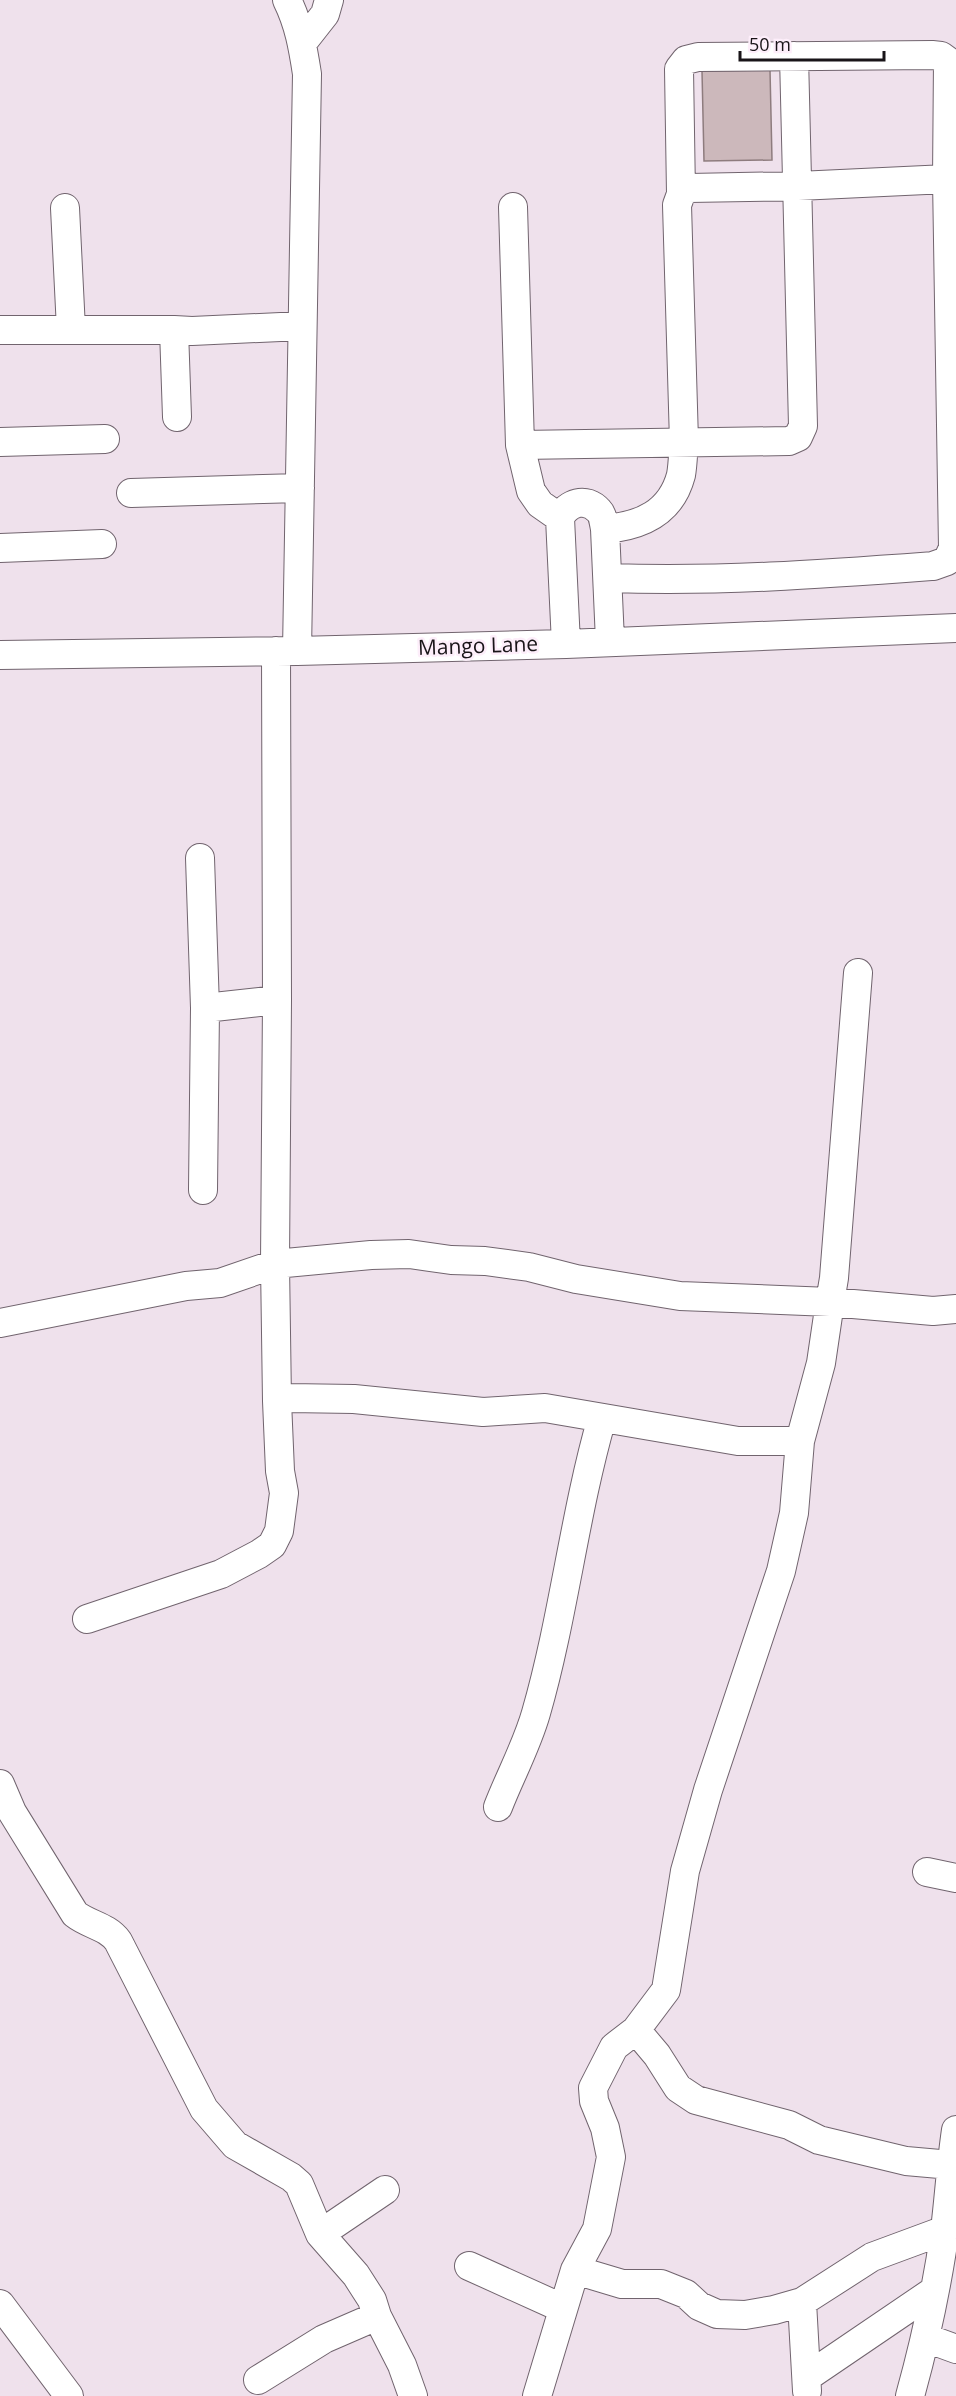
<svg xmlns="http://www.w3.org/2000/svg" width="956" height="2396" viewBox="0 0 956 2396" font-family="'Open Sans',sans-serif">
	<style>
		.building { fill: #ccb8bb; stroke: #8e7c7e; stroke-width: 1.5 }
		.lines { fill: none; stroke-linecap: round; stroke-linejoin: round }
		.minor-casing { stroke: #71646e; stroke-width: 30 }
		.minor { stroke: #fff; stroke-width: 28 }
		.labels { text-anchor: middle; stroke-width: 5; stroke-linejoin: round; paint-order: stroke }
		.street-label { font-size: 21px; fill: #191418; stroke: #fdeefa }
	</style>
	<rect width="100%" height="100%" fill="#efe1ec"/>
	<path class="building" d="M770,70L772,160L704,161L702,71Z"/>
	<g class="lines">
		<g class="minor-casing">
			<path id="minor" d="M287,0C299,24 303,48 307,74L297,651
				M303,42L325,14L329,0
				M513,207L520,445L531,491L540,504L560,518
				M65,208L71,329
				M0,330H174
				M177,417L174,330L192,331L302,326
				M0,442L105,439
				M520,445L789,441L798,437L803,426L794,56
				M131,493L300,488
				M605,529C641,526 671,513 681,475C683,464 683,452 684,441L677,205L681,194L689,188L798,186L947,179
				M0,548L102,544
				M609,578C718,582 825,574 933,566L947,561L953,548L947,179L948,61L941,56L932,55L698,57L686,60L679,69L681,194
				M566,644L560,518C567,503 586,496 599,511C603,515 604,524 605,529L610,641
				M276,651L277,1000L275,1264L277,1401
				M0,655L297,651L566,644L956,628
				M200,858L205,1008L203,1190
				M205,1008L277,1000
				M0,1323L186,1286L220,1283L275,1264L371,1255L409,1254L451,1260L485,1261L529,1267L576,1279L680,1296L830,1302L834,1278L858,973
				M87,1619L221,1574L259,1554L272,1545L279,1531L284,1493L280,1471L277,1401L289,1398L354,1399L483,1412L545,1408L738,1441H800
				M0,1784L12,1812L75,1914C89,1925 107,1926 118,1941L204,2109L235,2145L291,2177L299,2184L320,2234L356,2275L372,2300L377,2316L402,2365L413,2396
				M498,1807C510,1776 527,1745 536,1713C564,1616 574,1515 602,1418
				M927,1872L956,1878
				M636,2030L657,2055L678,2088L696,2100L789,2125L819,2140L906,2161L951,2165
				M320,2234L385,2190
				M469,2266L562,2308
				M575,2270L622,2284H661L686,2294L699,2306L717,2314L745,2315L774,2310L802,2302L872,2257L945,2230
				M802,2302L807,2391
				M0,2304L69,2396
				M926,2338L956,2349
				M807,2377L935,2290
				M258,2380L324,2339L377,2316
				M537,2396L575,2270L597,2229L611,2157L605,2128L594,2101L593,2088L614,2047L636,2030L666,1990L685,1871L708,1790L781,1571L794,1513L800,1441L821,1363L830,1302L933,1311L956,1309
				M910,2396C925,2342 937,2287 945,2230C949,2197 951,2164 956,2130"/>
		</g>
		<use href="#minor" class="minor"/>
	</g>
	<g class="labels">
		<g class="street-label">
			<text transform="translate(478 646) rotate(-2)" y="7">Mango Lane</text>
		</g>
	</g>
	<path d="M740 51v9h144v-9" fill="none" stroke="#191418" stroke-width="3"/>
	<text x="749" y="51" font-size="18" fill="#191418" stroke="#fdeefa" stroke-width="4.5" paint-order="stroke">50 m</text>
</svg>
